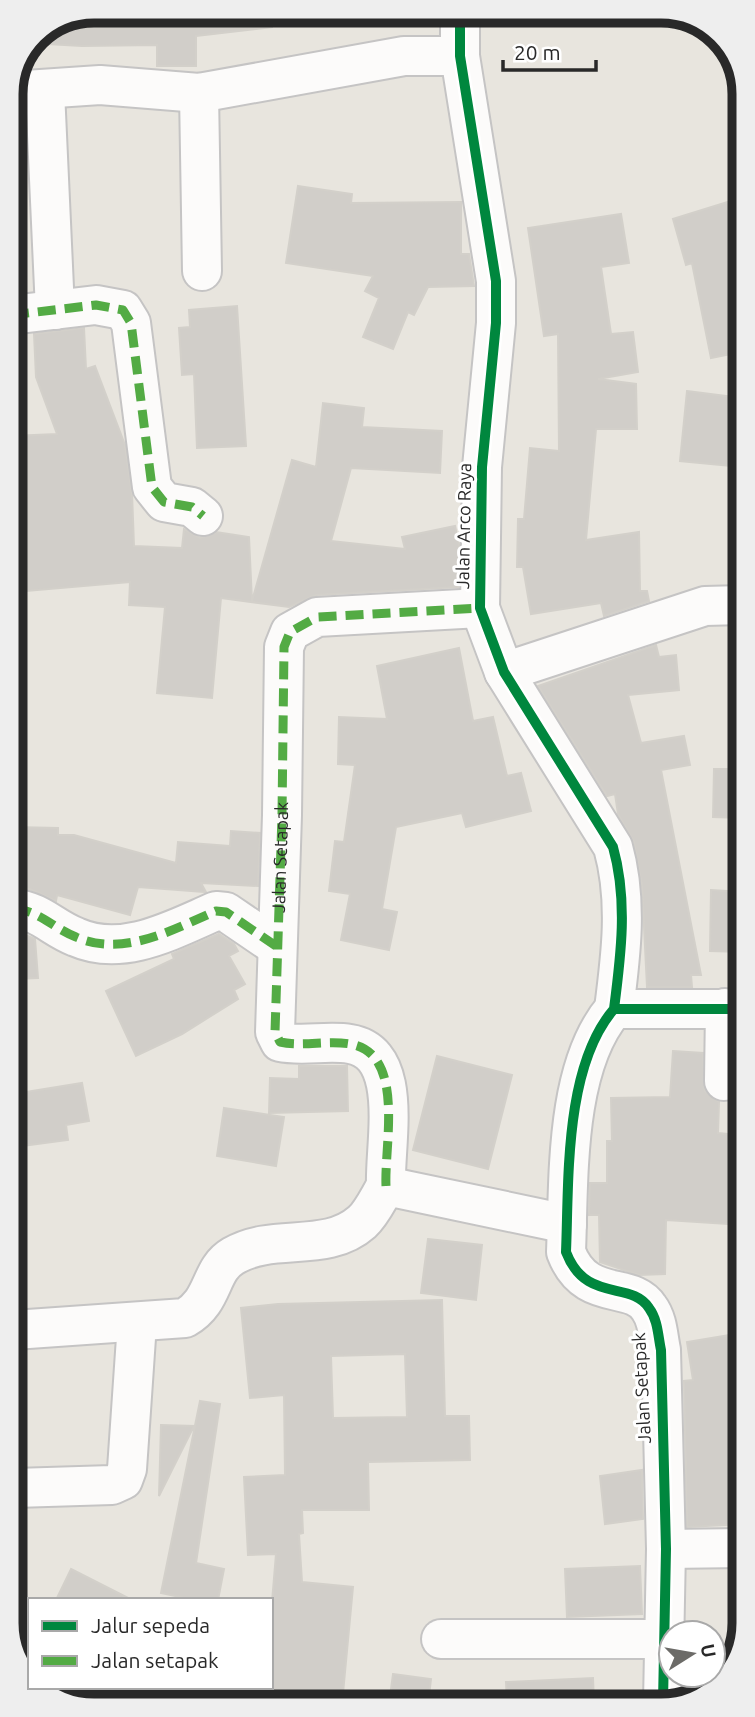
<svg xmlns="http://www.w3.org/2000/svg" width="755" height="1717" viewBox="0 0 755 1717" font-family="Ubuntu,sans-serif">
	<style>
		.building { fill: #d1cec9; stroke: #d3d0ca; stroke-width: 2; fill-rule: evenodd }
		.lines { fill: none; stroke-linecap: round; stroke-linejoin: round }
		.minor-casing { stroke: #c5c4c4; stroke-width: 42 }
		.minor { stroke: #fcfbfa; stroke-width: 38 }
		.quiet { stroke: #53ab44; stroke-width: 9; stroke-dasharray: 18 9; stroke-linecap: butt }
		.cycleway-casing { stroke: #fff; stroke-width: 15 }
		.cycleway { stroke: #00873e; stroke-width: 10 }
		.labels { text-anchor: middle; stroke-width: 6; stroke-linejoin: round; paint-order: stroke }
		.street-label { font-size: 18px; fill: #292929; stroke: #fff }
		.rim { fill: none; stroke: #292929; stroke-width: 9 }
	</style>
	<rect width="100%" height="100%" fill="#e8e5de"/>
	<path class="building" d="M94,10L271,11L272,27L196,36V66H157V45L82,46L31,43L35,35Z
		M298,186L352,194L351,203L461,202V254H469L474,286L428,287L414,315L408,312L393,349L363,337L379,298L365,291L373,276L286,263Z
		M740,198L741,352L711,358L692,263L686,265L673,219Z
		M621,214L629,263L601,267L611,334L633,332L638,372L598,379L636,384L637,429H596L586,540L639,532L640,591H647L649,601L604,616L601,603L531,614L523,567H517L518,519H524L530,448L559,451L558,334L544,336L528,228Z
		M237,306L246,446L197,448L194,374L182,375L179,328L190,327L189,310Z
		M84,328L86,369L95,366L125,445L132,493L134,546L182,548L184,529L200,538L216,532L249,537L252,601L292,460L316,467L323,403L364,408L362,427L442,431L440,473L351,468L331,541L405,549L402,537L455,526L459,544L458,587L316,595L289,607L221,598L212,698L157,693L165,607L129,605L130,582L15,592L12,436L57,434L36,377L34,334Z
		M687,391L741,398V467L680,461Z
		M656,645L659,657L676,655L679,690L628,695L641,743L684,736L690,765L661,770L701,975H691L692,987H647L642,886L634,842L618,814L615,794L607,796L538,686Z
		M459,648L473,721L493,717L507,776L521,773L531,811L466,827L462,813L396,827L382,909L397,912L389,950L341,940L350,894L329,891L335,841L344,842L355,765L338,764L339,717L387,719L377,666Z
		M714,769H742V818L713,817Z
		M13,827L58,828V835H74L176,863L178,842L230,846L231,831L260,833L258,886L201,883L206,892L138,887L130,915L57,895L56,901L30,889L13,887Z
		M711,890L742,892L743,952L710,951Z
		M13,930L35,939L38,978L13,979Z
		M219,934L234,944L238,951L229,956L245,984L234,990L238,999L182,1034L136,1056L106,991L174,959L172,954Z
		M673,1051L703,1053L705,1091L719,1102L718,1133L738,1135L734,1181L743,1182V1225L666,1220L665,1274L639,1275L600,1262L599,1215H589L590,1183H607V1141H612L611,1098L670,1097Z
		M437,1056L512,1075L488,1169L413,1150Z
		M299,1066H347L348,1111L269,1113L270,1078L299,1079Z
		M82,1083L89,1121L66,1125L68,1140L14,1147L13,1094Z
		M224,1108L284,1117L276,1166L217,1156Z
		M428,1239L482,1245L476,1300L421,1293Z
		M442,1300L445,1416H469L470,1460L368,1462L369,1510H302L303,1533L299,1534L302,1582L353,1587L342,1704L271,1705V1614L276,1554L248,1555L244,1477L285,1475L284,1395L250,1398L241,1308L278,1304ZM405,1354L407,1417L333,1418L331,1356Z
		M730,1335L735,1370L729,1371L734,1435L744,1431V1524L687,1527L684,1381L693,1380L687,1342Z
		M200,1401L220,1404L196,1563L224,1569L218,1600H194L161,1593Z
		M161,1425L194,1426L159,1496Z
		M642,1470L643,1519L605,1524L600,1476Z
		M640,1566L642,1614L567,1617L565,1569Z
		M71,1569L132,1600H56Z
		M393,1674L431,1679L428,1704H389Z
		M593,1678L594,1703H507L506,1682Z"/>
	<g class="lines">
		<g class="minor-casing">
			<g id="minor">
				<path d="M460,11V56L496,281V323L482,467L480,608L504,672L613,847C628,900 621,955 614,1009"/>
				<path d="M11,91L100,85L199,93L404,56H460"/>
				<path d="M45,91L55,310"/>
				<path d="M199,93L202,271"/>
				<path d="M11,315L96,305L123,310L131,323L152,487L164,502L192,507L203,516"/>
				<path d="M504,672L705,606L742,605"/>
				<path d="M13,908C42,912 51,927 76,937C123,958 174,929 216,911L226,912L276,946"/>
				<path d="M724,1081L725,1008"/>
				<path id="s1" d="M386,1186C384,1145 406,1053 350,1044C327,1040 303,1047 280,1042L275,1032L282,815L284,647L290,632L317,617L480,608"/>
				<path d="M14,1330L185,1318C215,1301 209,1270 233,1256C274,1232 326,1254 362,1222C372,1213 379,1197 386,1186L567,1224"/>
				<path d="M15,1488L112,1485L123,1480L127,1469L137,1323"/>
				<path d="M666,1549L744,1548"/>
				<path d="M441,1639H666"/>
				<path d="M663,1702L666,1549L661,1350C658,1336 658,1320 649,1308C631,1280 586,1304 566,1252C569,1180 564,1067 614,1009H743"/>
				<path d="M125,1706V1701"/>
			</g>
		</g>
		<use href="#minor" class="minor"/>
		<path class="quiet" d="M11,315L96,305L123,310L131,323L152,487L164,502L192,507L203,516
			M13,908C42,912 51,927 76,937C123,958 174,929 216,911L226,912L276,946
			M386,1186C384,1145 406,1053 350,1044C327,1040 303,1047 280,1042L275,1032L282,815L284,647L290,632L317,617L480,608
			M125,1706V1701"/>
		<g class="cycleway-casing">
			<path id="cycleway" d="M460,11V56L496,281V323L482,467L480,608L504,672L613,847C628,900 621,955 614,1009
				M663,1702L666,1549L661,1350C658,1336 658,1320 649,1308C631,1280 586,1304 566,1252C569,1180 564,1067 614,1009H743"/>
		</g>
		<use href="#cycleway" class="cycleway"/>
	</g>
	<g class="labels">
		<g class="street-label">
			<text transform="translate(464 526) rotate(-89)" y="6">Jalan Arco Raya</text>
			<text dy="6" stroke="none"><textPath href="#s1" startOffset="416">Jalan Setapak</textPath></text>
			<text transform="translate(642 1388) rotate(-93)" y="6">Jalan Setapak</text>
		</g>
	</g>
	<path d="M0 0H755V1717H0ZM94 23H661A71 71 0 0 1 732 94V1623A71 71 0 0 1 661 1694H94A71 71 0 0 1 23 1623V94A71 71 0 0 1 94 23Z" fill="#eee" fill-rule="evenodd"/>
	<path class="rim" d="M94 23H661A71 71 0 0 1 732 94V1623A71 71 0 0 1 661 1694H94A71 71 0 0 1 23 1623V94A71 71 0 0 1 94 23Z"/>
	<rect x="28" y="1598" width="245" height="91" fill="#ffffff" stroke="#a9a9a9" stroke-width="2"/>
	<rect x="42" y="1621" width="35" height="10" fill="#00873e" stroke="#a9a9a9" stroke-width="2"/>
	<text x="91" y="1633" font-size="21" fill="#292929">Jalur sepeda</text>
	<rect x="42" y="1656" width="35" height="10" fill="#53ab44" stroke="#a9a9a9" stroke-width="2"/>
	<text x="91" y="1668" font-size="21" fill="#292929">Jalan setapak</text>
	<g transform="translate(692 1654) rotate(79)"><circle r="33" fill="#ffffff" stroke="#a9a9a9" stroke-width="2"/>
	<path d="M0-5L12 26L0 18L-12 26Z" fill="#6c6b68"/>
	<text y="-10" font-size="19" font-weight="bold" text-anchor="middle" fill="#292929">U</text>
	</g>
	<path d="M503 60v10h93v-10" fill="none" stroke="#292929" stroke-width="3.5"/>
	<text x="514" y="60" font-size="21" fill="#292929" stroke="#ffffff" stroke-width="5" paint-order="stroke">20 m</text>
</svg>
